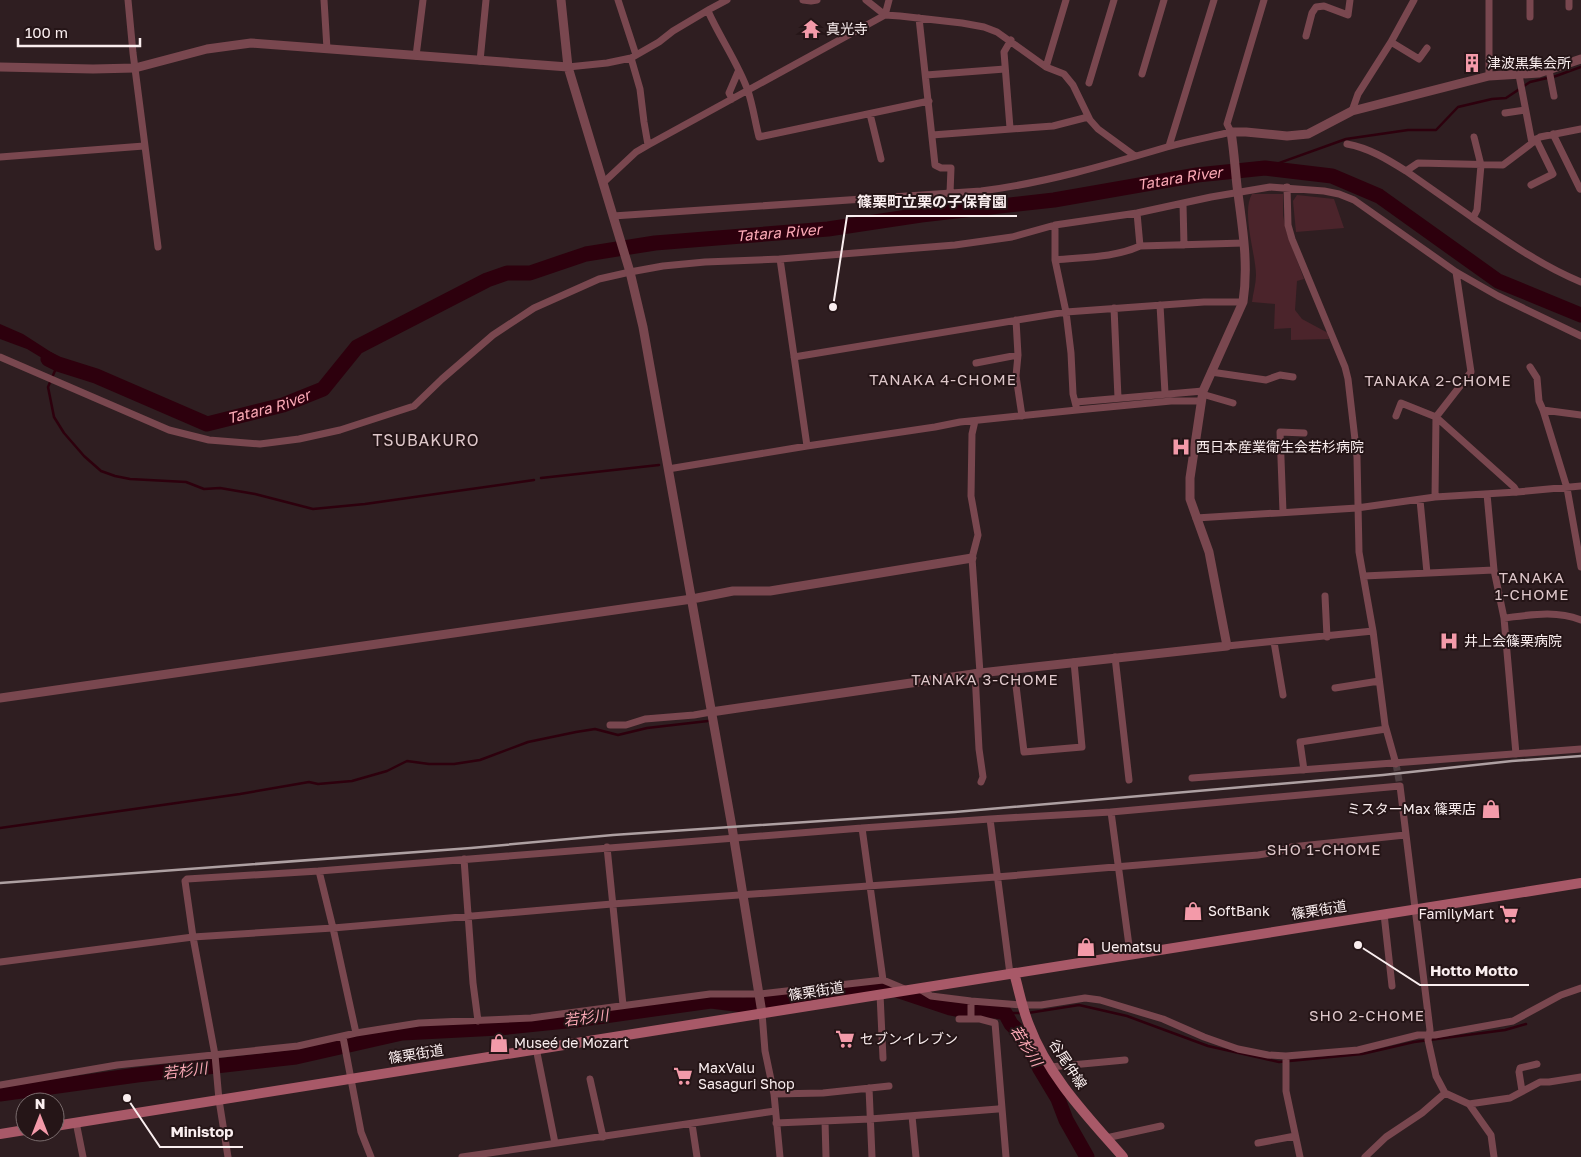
<svg xmlns="http://www.w3.org/2000/svg" width="1581" height="1157" viewBox="0 0 1581 1157" font-family="'Golos Text','Noto Sans JP',sans-serif">
	<style>
		.green { fill: #4b242b }
		.water { fill: #2d000d }
		.lines { fill: none; stroke-linecap: round; stroke-linejoin: round }
		.stream { stroke: #2d000d; stroke-width: 2.5 }
		.river { stroke: #2d000d; stroke-width: 15 }
		.minor-tunnel { stroke: #4d3d40; stroke-width: 7; stroke-dasharray: 7 3.5; stroke-linecap: butt }
		.minor { stroke: #79474f; stroke-width: 7 }
		.tertiary { stroke: #79474f; stroke-width: 9 }
		.secondary { stroke: #a85968; stroke-width: 10 }
		.rail { stroke: #aea0a2; stroke-width: 2.5 }
		.labels { text-anchor: middle; stroke-width: 4; stroke-linejoin: round; paint-order: stroke }
		.poi-label { font-size: 14px; fill: #faeeef; stroke: #251517; text-anchor: start }
		.street-label { font-size: 14px; fill: #faeeef; stroke: #251517 }
		.water-label { font-size: 15px; font-style: italic; fill: #fca9b6; stroke: #251517 }
		.neighbourhood-label { font-size: 15px; letter-spacing: 1px; fill: #dec7ca; stroke: #251517 }
		.quarter-label { font-size: 16px; letter-spacing: 1px; fill: #dec7ca; stroke: #251517 }
		.leader { fill: none; stroke: #faeeef; stroke-width: 2 }
		.callout-dot { fill: #faeeef; stroke: #251517; stroke-width: 2 }
		.callout-label { font-size: 15px; text-anchor: middle; font-weight: bold; fill: #faeeef; stroke: #251517; stroke-width: 4; stroke-linejoin: round; paint-order: stroke }
	</style>
	<rect width="100%" height="100%" fill="#2f1e21"/>
	<path class="green" d="M1252,194H1283V215L1286,231L1304,279L1297,281L1295,310L1302,319L1328,333L1329,339L1291,340V328L1274,329L1275,304L1252,302C1253,293 1256,284 1256,275C1256,255 1241,212 1252,194Z
		M1297,195L1334,199L1344,228L1296,232L1293,201Z"/>
	<path class="water" d="M0,324L23,334L68,363L65,372L27,349L0,339Z"/>
	<g class="lines">
		<path class="stream" d="M1265,168L1346,139L1408,130H1436L1458,107L1492,99L1506,98L1530,82L1556,76L1581,67
			M57,366L48,387L54,417L64,433L84,456L101,471L115,476L130,479L186,482L204,489L220,488L255,494L313,509L365,504L534,480
			M541,478L659,465
			M0,828L240,794L309,782L318,784L352,781L387,771L407,761L429,764H454L480,760L528,742L576,732L595,729L618,735L647,728L708,721
			M1005,1013H1022
			M1028,1013L1079,1005L1127,1016L1208,1046L1279,1062L1362,1054L1414,1042L1505,1030L1526,1024"/>
		<g class="river">
			<path id="s1" d="M48,359L58,364L96,376L207,424L283,405L323,389L357,347L487,280L507,273H530L586,254L655,243L828,229L921,215L1054,200L1197,175L1265,168L1332,176L1379,196L1498,281L1581,315"/>
			<path d="M0,1094L137,1075L296,1057L402,1033L499,1028L576,1020L711,1001L743,1005L781,1001L826,992L881,985L950,1008L966,1011H995L1005,1013L1011,1024L1019,1032L1033,1054L1040,1069L1058,1099L1066,1120L1087,1157"/>
		</g>
		<path class="minor-tunnel" d="M1396,764L1400,786"/>
		<path class="minor" d="M128,0L133,53L158,247
			M324,0L327,49
			M618,0L636,55
			M803,0L811,1L817,0
			M866,0L885,15
			M1489,0V76
			M1530,0V17
			M1569,0V7
			M708,11C720,38 738,63 748,91C753,106 755,122 759,137L929,101
			M885,15L889,0
			M919,18L935,165L941,168H951L950,193
			M1306,36L1312,13L1316,7L1324,6L1348,15L1350,0
			M1391,42L1419,59L1427,48
			M416,56L423,0
			M631,58L640,89L644,122L648,145
			M480,61L486,0
			M568,67L607,63L631,58L659,42L673,31L710,9L727,0
			M1046,67L1066,0
			M1549,70L1554,96
			M1142,74L1164,0
			M926,75L1005,69
			M1519,75L1532,143
			M1089,83L1114,0
			M732,99L729,93L738,72
			M1352,111L1358,94L1391,42L1414,0
			M1505,113L1525,110
			M870,114L881,159
			M1010,128L1004,52L1011,40
			M1553,134L1580,189
			M932,135L1053,126L1088,117
			M1474,137L1481,165L1477,210L1473,218L1406,171L1418,163L1503,165L1540,137L1581,129
			M1347,144C1369,148 1387,159 1406,171
			M1169,146L1214,0
			M0,157L144,146
			M604,182L636,152L648,145L885,15L900,16L962,23L984,27L997,32L1046,67L1064,74L1073,85L1090,120L1098,129L1135,156
			M1531,185L1553,174L1536,139
			M1287,187L1288,225L1292,239L1345,367L1348,379L1357,457L1359,552L1373,631L1385,725L1396,764
			M1183,204L1184,245
			M1137,213L1140,246
			M613,216L981,191C1045,183 1106,165 1167,147C1188,141 1210,137 1231,132L1227,124L1264,0
			M1473,218C1508,242 1542,266 1581,282
			M780,259L807,446
			M1055,260C1083,257 1114,258 1140,246L1244,243
			M1456,272L1471,372L1436,417L1514,487L1517,492
			M1160,305L1165,393
			M1114,308L1118,398
			M1016,320L1018,355L1016,376L1022,416
			M0,357L169,430L209,440L260,444L299,439L340,430L414,406L442,379L493,335L534,308L599,279L630,272L663,266L705,262L780,259L955,245L1012,237L1055,225L1137,213L1211,197L1270,187L1324,191L1339,194L1354,200L1456,272L1498,296L1581,336
			M794,357L1066,312L1204,302H1243
			M976,363L1018,355
			M1530,367L1537,378L1539,401L1543,410
			M1211,372L1266,380L1280,375L1293,377
			M1202,394L1233,403
			M1076,402L1203,391
			M1077,410L1171,401H1201
			M1581,415L1543,410L1567,488L1581,567
			M1396,416L1401,403L1436,417L1435,497
			M975,421L972,434L971,496L978,535L972,558L980,673
			M668,469L807,446L935,427L960,422L1077,410L1073,394L1071,353L1066,312L1055,260V225
			M1420,500L1427,573
			M1283,512L1280,432L1304,433
			M1196,518L1357,508L1435,497L1517,492L1581,486
			M1494,570L1504,618L1516,754
			M1364,576L1494,570L1487,494
			M1325,596L1327,637
			M1504,618C1530,615 1556,610 1581,620
			M1274,642L1283,695
			M1227,646L1373,631
			M1115,657L1129,780
			M1014,669L1024,752L1082,747L1074,662
			M975,673L979,749L983,777L981,782
			M1335,688L1379,681
			M610,725H626L645,719L694,715L711,712
			M1304,770L1300,742L1386,729
			M1192,778L1581,749
			M1111,812L1130,953
			M990,819L1111,812L1400,786L1430,1030L1428,1040L1436,1076L1445,1093L1469,1104L1510,1098L1540,1082H1549L1581,1077
			M607,847L623,1005
			M464,859L473,983L478,1021
			M319,871L333,928L356,1033
			M1384,914L1392,986
			M0,962L193,937L333,928L612,904L996,877L1258,855L1277,852L1291,847L1405,835
			M883,980L862,828L990,819L1010,974
			M918,988L931,996L971,1001L1022,1005H1041L1085,998L1100,1000L1163,1019L1204,1037L1238,1049L1268,1055L1286,1056L1358,1050L1418,1035H1435L1513,1021L1561,995L1581,988
			M880,994L883,1058
			M971,1001V1019
			M762,1013L765,1051L774,1094L780,1157
			M959,1019H980L995,1023L1006,1157
			M343,1037L361,1132L371,1157
			M536,1048L555,1143
			M1286,1056V1091L1300,1157
			M1050,1067L1125,1060
			M590,1079L603,1137
			M0,1085L117,1065L298,1046L356,1033L419,1023L531,1018L710,994H760L883,980L907,990
			M869,1088L872,1157
			M1522,1091L1519,1072L1520,1068L1537,1064
			M774,1094L823,1093L889,1086
			M1469,1104L1491,1135L1494,1157
			M912,1116L916,1157
			M825,1121L826,1157
			M76,1122L83,1157
			M776,1123L870,1119L998,1109
			M692,1124L697,1157
			M1106,1138L1161,1126
			M1258,1143L1295,1136
			M228,1157L219,1100L215,1055L193,937L185,881L187,879L319,871L862,828
			M462,1157L775,1111
			M1365,1157L1386,1137L1422,1113L1445,1093"/>
		<path class="tertiary" d="M561,0L568,67L630,272L643,327L732,827L762,1013
			M0,67L93,69L135,68L207,49L251,43L568,67
			M0,698L692,599L733,591H770L972,558
			M711,712L980,673L1227,646L1209,552L1190,499V478L1203,391L1243,302C1249,263 1242,225 1237,186C1235,168 1234,150 1231,132H1246L1287,136L1308,134L1352,111L1489,76L1539,73L1581,59"/>
		<path class="secondary" d="M1014,973C1019,990 1022,1008 1029,1025C1048,1076 1088,1117 1123,1157
			M55,1126L1581,883
			M0,1134L25,1130"/>
		<path class="rail" d="M0,883L471,848L613,835L955,812L1383,775L1512,761L1581,756"/>
	</g>
	<defs>
		<g id="temple-bare" transform="scale(1.5)"><path d="M0-6L5-2H3V0L6.5 2.5H4V6H1.5V3h-3V6H-4V2.5H-6.5L-3 0V-2H-5Z" fill="#f39aa9" stroke="#251517" stroke-width="2.5" paint-order="stroke"/></g>
		<g id="building-bare" transform="scale(1.5)"><path d="M-4-6H4V6H1V3H-1V6H-4ZM-2.5-4.3h1.7v1.8h-1.7ZM.8-4.3h1.7v1.8H.8ZM-2.5-1h1.7V.8h-1.7ZM.8-1h1.7V.8H.8Z" fill="#f39aa9" stroke="#251517" stroke-width="2.5" paint-order="stroke"/></g>
		<g id="hospital-bare" transform="scale(1.5)"><path d="M-5-5h3v3.5h4V-5h3V5h-3V1.5h-4V5h-3Z" fill="#f39aa9" stroke="#251517" stroke-width="2.5" paint-order="stroke"/></g>
		<g id="shop-bare" transform="scale(1.5)"><path d="M-5-2.5h2.3a2.7 3.5 0 0 1 5.4 0H5L5.5 6h-11ZM-1.5-2.5h3a1.5 2.3 0 0 0-3 0Z" fill="#f39aa9" stroke="#251517" stroke-width="2.5" paint-order="stroke"/></g>
		<g id="supermarket-bare" transform="scale(1.5)"><path d="M-6-5.5h2.5l.6 2H6L4.5 2H-2.5L-4.4-4H-6ZM-1.5 3.2a1.3 1.3 0 1 0 .1 0ZM3 3.2a1.3 1.3 0 1 0 .1 0Z" fill="#f39aa9" stroke="#251517" stroke-width="2.5" paint-order="stroke"/></g>
	</defs>
	<g fill-rule="evenodd">
		<use href="#temple-bare" x="811" y="29"/>
		<use href="#building-bare" x="1472" y="63"/>
		<use href="#hospital-bare" x="1181" y="447"/>
		<use href="#hospital-bare" x="1449" y="641"/>
		<use href="#shop-bare" x="1491" y="809"/>
		<use href="#shop-bare" x="1193" y="911"/>
		<use href="#supermarket-bare" x="1509" y="914"/>
		<use href="#shop-bare" x="1086" y="947"/>
		<use href="#supermarket-bare" x="845" y="1039"/>
		<use href="#shop-bare" x="499" y="1043"/>
		<use href="#supermarket-bare" x="683" y="1076"/>
	</g>
	<g class="labels">
		<g class="poi-label">
			<text x="826" y="34">真光寺</text>
			<text x="1487" y="68">津波黒集会所</text>
			<text x="1196" y="452">西日本産業衛生会若杉病院</text>
			<text x="1464" y="646">井上会篠栗病院</text>
			<text x="1476" y="814" text-anchor="end">ミスターMax 篠栗店</text>
			<text x="1208" y="916">SoftBank</text>
			<text x="1494" y="919" text-anchor="end">FamilyMart</text>
			<text x="1101" y="952">Uematsu</text>
			<text x="860" y="1044">セブンイレブン</text>
			<text x="514" y="1048">Museé de Mozart</text>
			<text x="698" y="1073">MaxValu<tspan x="698" dy="16">Sasaguri Shop</tspan></text>
		</g>
		<g class="street-label">
			<text transform="translate(1319 910) rotate(-9)" y="5">篠栗街道</text>
			<text transform="translate(816 991) rotate(-9)" y="5">篠栗街道</text>
			<text transform="translate(416 1054) rotate(-9)" y="5">篠栗街道</text>
			<text transform="translate(1068 1064) rotate(57)" y="5">谷尾仲線</text>
		</g>
		<g class="water-label">
			<text dy="5" stroke="none"><textPath href="#s1" startOffset="1196">Tatara River</textPath></text>
			<text dy="5" stroke="none"><textPath href="#s1" startOffset="791">Tatara River</textPath></text>
			<text dy="5" stroke="none"><textPath href="#s1" startOffset="236">Tatara River</textPath></text>
			<text transform="translate(586 1018) rotate(-7)" y="5">若杉川</text>
			<text transform="translate(1026 1046) rotate(58)" y="5">若杉川</text>
			<text transform="translate(185 1071) rotate(-7)" y="5">若杉川</text>
		</g>
		<g class="neighbourhood-label">
			<text x="943" y="385">TANAKA 4-CHOME</text>
			<text x="1438" y="386">TANAKA 2-CHOME</text>
			<text x="1532" y="583">TANAKA<tspan x="1532" dy="17">1-CHOME</tspan></text>
			<text x="985" y="685">TANAKA 3-CHOME</text>
			<text x="1324" y="855">SHO 1-CHOME</text>
			<text x="1367" y="1021">SHO 2-CHOME</text>
		</g>
		<g class="quarter-label">
			<text x="426" y="446">TSUBAKURO</text>
		</g>
	</g>
	<path class="leader" d="M833 307L847 216H1017M1358 945L1420 985H1529M127 1098L160 1147H243"/>
	<g class="callout-dot">
		<circle cx="833" cy="307" r="5"/>
		<circle cx="1358" cy="945" r="5"/>
		<circle cx="127" cy="1098" r="5"/>
	</g>
	<g class="callout-label">
		<text x="932" y="207">篠栗町立栗の子保育園</text>
		<text x="1474" y="976">Hotto Motto</text>
		<text x="202" y="1137">Ministop</text>
	</g>
	<g transform="translate(40 1117)"><circle r="24" fill="#251517" stroke="#7a6c6d"/>
	<path d="M0-4L9 19L0 12L-9 19Z" fill="#f39aa9"/>
	<text y="-8" font-size="14" font-weight="bold" text-anchor="middle" fill="#faeeef">N</text>
	</g>
	<path d="M18 38v8h122v-8" fill="none" stroke="#faeeef" stroke-width="2.5"/>
	<text x="25" y="38" font-size="15" fill="#faeeef" stroke="#251517" stroke-width="4" paint-order="stroke">100 m</text>
</svg>
